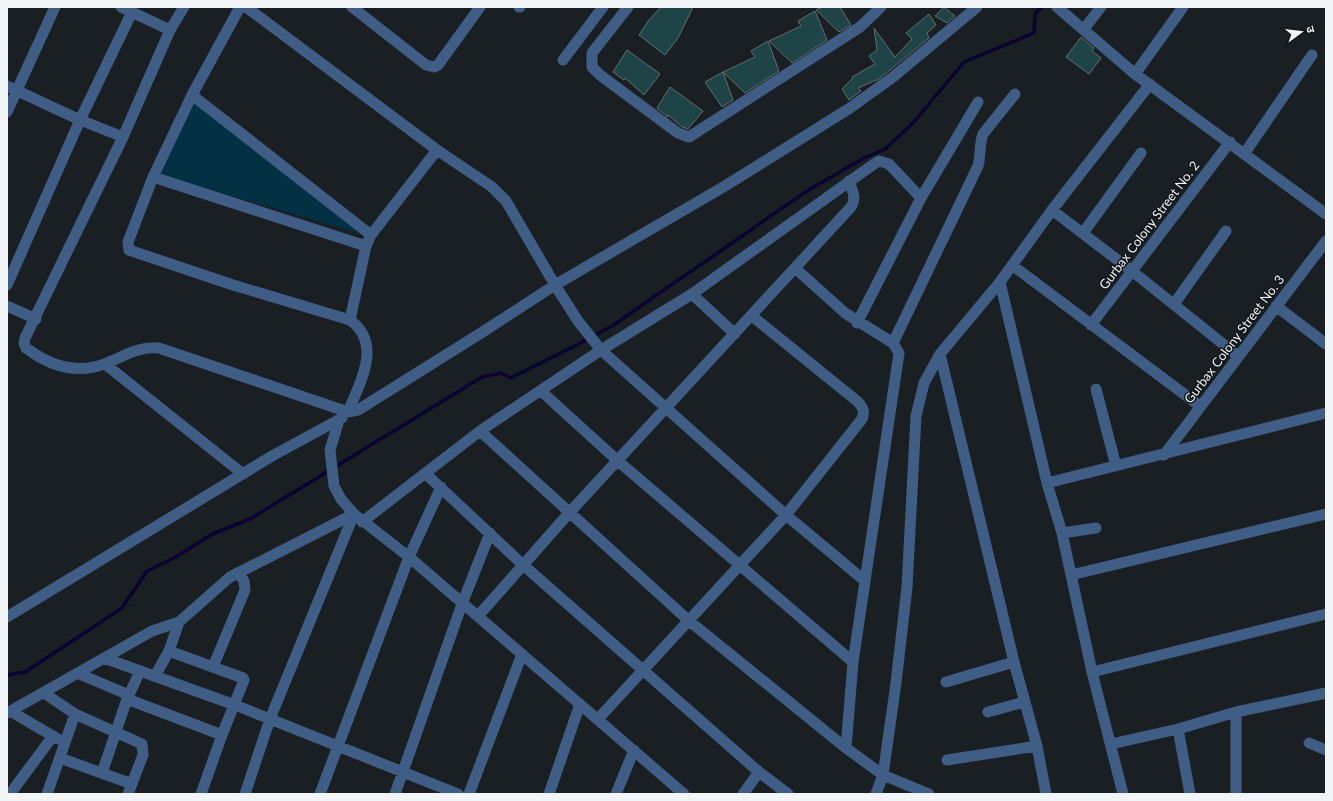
<svg xmlns="http://www.w3.org/2000/svg" width="1333" height="801" viewBox="0 0 1333 801" font-family="Lato,'Noto Sans Devanagari',sans-serif">
	<style>
		.green { fill: #033143 }
		.lines { fill: none; stroke-linecap: round; stroke-linejoin: round }
		.stream { stroke: #0c0331; stroke-width: 3.5 }
		.building { fill: #1e4448; stroke: #646d6e }
		.minor { stroke: #405d86; stroke-width: 11 }
		.tertiary { stroke: #405d86; stroke-width: 11 }
		.labels { text-anchor: middle; stroke-width: 3; stroke-linejoin: round; paint-order: stroke }
		.street-label { font-size: 13px; fill: #f1f5f7; stroke: #101619 }
	</style>
	<rect width="100%" height="100%" fill="#191f23"/>
	<path class="green" d="M194,103L365,235L160,175Z"/>
	<g class="lines">
		<path class="stream" d="M7,675L25,672L122,608L147,571L176,557L212,534L250,519L482,377L501,373L511,378L579,344L612,326L807,191L864,158L885,149L913,123L964,62L1034,33L1035,14L1042,7"/>
	</g>
	<path class="building" d="M661,7H693L678,38L665,55L639,35L649,20Z
		M823,7H840L851,25L839,32L816,10Z
		M944,7L955,16L947,23L935,16Z
		M815,11L827,40L792,63L769,41L801,26L798,21Z
		M929,14L936,25L927,33L929,38L879,79L858,88L861,91L849,100L842,89L853,78L852,77L875,64L869,56L877,50L874,28L895,57L912,39L906,33Z
		M1081,37L1094,48L1092,51L1101,58L1089,74L1066,57Z
		M768,41L779,71L745,93L723,72L755,57L751,51Z
		M627,50L660,74L644,95L625,78L624,80L613,72Z
		M723,72L733,100L722,107L705,82Z
		M670,87L703,111L688,129L682,127L668,115V117L657,108Z"/>
	<g class="lines">
		<path class="minor" d="M121,7L170,30
			M184,7L170,30L123,137L25,338L24,343L26,348C50,366 78,375 107,363C124,356 139,346 159,348L348,412L358,410L481,333L555,285L725,186L850,108L893,77L977,7
			M240,7L192,95L371,235
			M246,7L437,150L492,187L506,201L555,285L578,321L601,350L786,515L865,581
			M352,7L426,65L434,67L438,65L480,7
			M519,7H520
			M628,7L592,53V67L600,75L678,133L689,137L860,27L881,7
			M1084,29L1101,7
			M563,60L603,7
			M1135,74L1183,7
			M7,86L80,120L123,137
			M192,95L153,177L128,242L129,250L233,285L350,320C383,344 360,382 348,412
			M7,112L55,7
			M1244,154L1312,55
			M153,177L366,246
			M1052,210L1132,271L1238,356
			M1083,233L1141,153
			M1012,265L1200,406
			M795,268L845,313L893,343L899,353L853,662L846,748
			M1000,282L1047,483L1062,533L1092,672L1123,794
			M7,285L80,120L132,12
			M692,294L735,334
			M1174,304L1226,231
			M7,306L36,319
			M1276,306L1326,344
			M350,320L366,246L371,235L437,150
			M857,323L921,198L978,102
			M1091,325L1230,142
			M893,343L978,166C981,155 979,144 983,134L1015,94
			M940,354L1014,662L1037,746L1046,794
			M105,364L243,474
			M1096,389L1116,466
			M541,391L618,461L853,662
			M339,420L330,450L334,486L341,499L354,514L409,557L684,794
			M480,431L688,620L846,748L883,775L876,794
			M1164,455L1326,241
			M426,474L522,564L759,772L788,794
			M1047,483L1326,413
			M362,522L480,431L601,350L692,294L874,164L879,161L889,164L921,198
			M1062,533L1096,528
			M1071,575L1326,514
			M478,616L570,512L851,207C857,198 852,190 849,181
			M7,617L272,456L342,418
			M169,651L243,678L244,680L222,735
			M104,658L235,705L458,794
			M213,667L245,590L244,581L238,573
			M1092,672L1326,614
			M77,673L129,695L127,699L222,735L201,794
			M155,676L169,651L179,622
			M946,682L1014,662
			M44,693L75,714L142,744L143,755L128,794
			M129,695L140,671
			M10,711L58,739
			M988,712L1024,702
			M7,713L152,631L179,622L230,577L354,514
			M598,719L786,515L862,419C865,411 863,407 857,401L752,316
			M1178,729L1190,794
			M1309,743L1326,750
			M1111,744L1178,729L1236,712L1326,693
			M60,758L132,784
			M947,760L1037,746
			M102,773L127,699
			M10,794L53,736
			M47,794L75,714
			M245,794L270,719L354,514
			M320,794L409,557L441,487
			M395,794L462,604L490,533
			M469,794L522,654
			M549,794L580,704
			M616,794L634,750
			M743,794L759,772
			M929,794L883,775L896,683L907,587L916,416L924,383L940,354L1000,282L1052,210L1150,84
			M1236,794V712"/>
		<path class="tertiary" d="M1057,7L1135,74L1326,214"/>
	</g>
	<g class="labels">
		<g class="street-label">
			<text transform="translate(1149 225) rotate(-53)" y="5">Gurbax Colony Street No. 2</text>
			<text transform="translate(1234 339) rotate(-53)" y="5">Gurbax Colony Street No. 3</text>
		</g>
	</g>
	<rect width="1333" height="801" fill="none" stroke="#f1f5f7" stroke-width="16"/>
	<g transform="translate(1301 32) rotate(75)" stroke="#101619" stroke-width="3" paint-order="stroke">
	<path d="M0-3L7 15L0 10L-7 15Z" fill="#f1f5f7"/>
	<text y="-6" font-size="11" font-weight="bold" text-anchor="middle" fill="#f1f5f7">उ</text>
	</g>
</svg>
